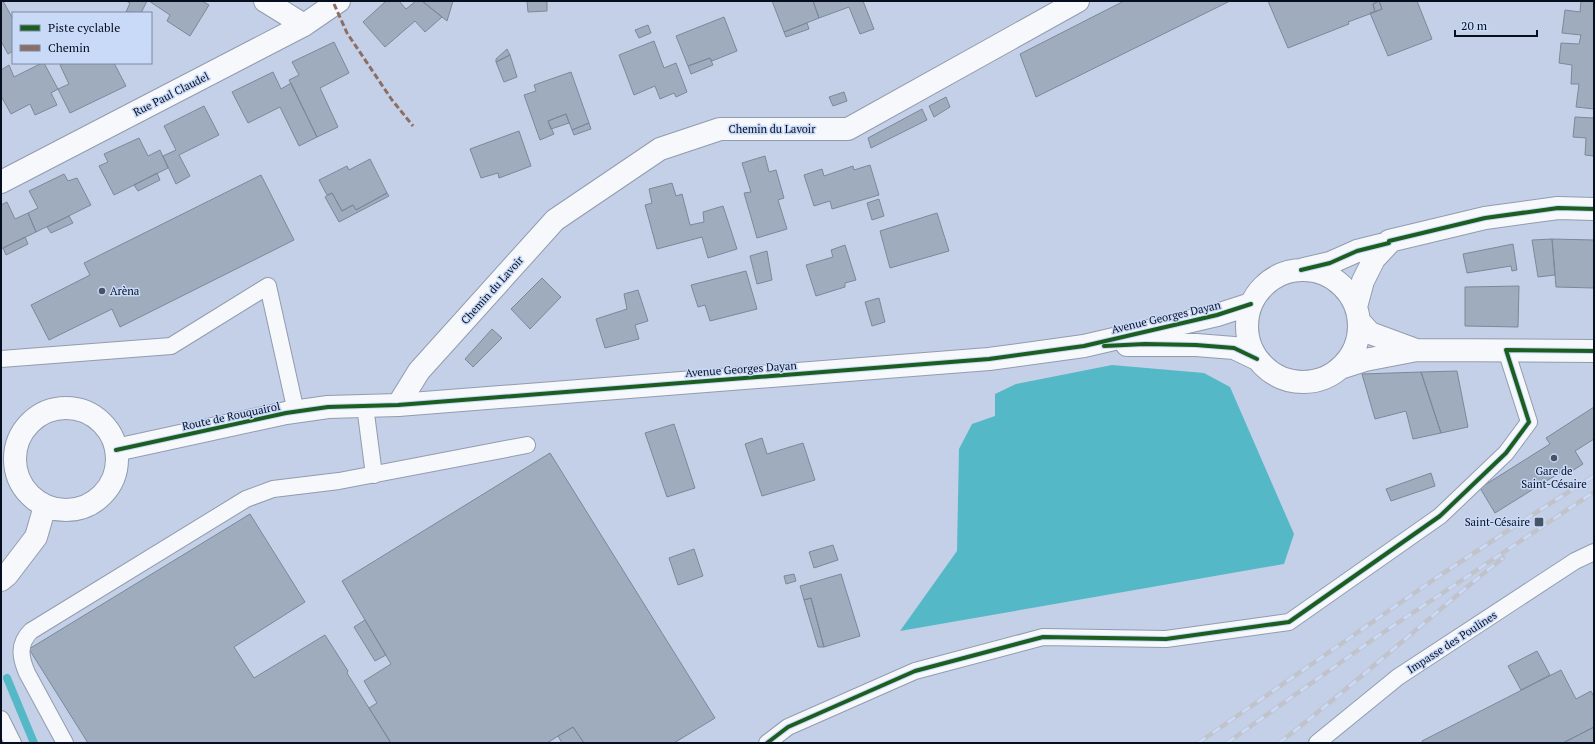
<svg xmlns="http://www.w3.org/2000/svg" width="1595" height="744" viewBox="0 0 1595 744" font-family="'PT Serif',serif">
	<style>
		.water { fill: #55b8c7 }
		.lines { fill: none; stroke-linecap: round; stroke-linejoin: round }
		.stream { stroke: #55b8c7; stroke-width: 8 }
		.building { fill: #9eacbe; stroke: #7a899a }
		.service-casing { stroke: #929caf; stroke-width: 18 }
		.minor-casing { stroke: #929caf; stroke-width: 24 }
		.tertiary-casing { stroke: #929caf; stroke-width: 24 }
		.service { stroke: #f6f8fb; stroke-width: 16 }
		.minor { stroke: #f6f8fb; stroke-width: 22 }
		.tertiary { stroke: #f6f8fb; stroke-width: 22 }
		.rail-casing { stroke: #c1c3ca; stroke-width: 4.5 }
		.rail { stroke: #c9d9f8; stroke-width: 3; stroke-dasharray: 9; stroke-linecap: butt }
		.quiet { stroke: #8d6e63; stroke-width: 3; stroke-dasharray: 6 3; stroke-linecap: butt }
		.cycleway-casing { stroke: #c9d9f8; stroke-width: 6 }
		.cycleway { stroke: #1b5e20; stroke-width: 4 }
		.poi-dot { fill: #485366; stroke: #c9d9f8; stroke-width: 1.5 }
		.labels { text-anchor: middle; stroke-width: 3; stroke-linejoin: round; paint-order: stroke }
		.street-label { font-size: 11px; fill: #060f20; stroke: #c9d9f8 }
		.poi-label { font-size: 11px; fill: #060f20; stroke: #c9d9f8; text-anchor: start }
	</style>
	<rect width="100%" height="100%" fill="#c4d0e7"/>
	<path class="water" d="M1112,365L1204,373L1230,387L1294,534L1284,564L900,631L957,551L959,449L972,424L995,416V394L1016,384Z"/>
	<g class="lines">
		<path class="stream" d="M7,678L34,743"/>
	</g>
	<path class="building" d="M1,1H3L13,19V51L8,54L1,41Z
		M126,1H147L141,13L126,12L130,3Z
		M149,1H202L209,5L190,36L167,21L170,15Z
		M386,1H399L406,9L416,1H422L442,17L425,32L415,21L385,47L363,22Z
		M422,1H453L447,21Z
		M527,1H547V11L528,12Z
		M772,1H813L819,18L784,32Z
		M813,1H863L874,29L860,34L849,7L819,18Z
		M1124,1H1230L1036,97L1020,54Z
		M1268,1H1379L1373,4L1375,12L1348,22L1349,24L1288,48Z
		M1379,1H1417L1432,39L1388,56L1370,13L1382,9Z
		M1379,1L1382,9L1375,12L1373,4Z
		M1581,1H1594V109L1576,107L1579,84H1571L1572,65L1559,63L1561,43L1579,44L1581,35L1562,33L1565,10L1580,12Z
		M724,17L737,51L712,61L710,58L688,66L676,36Z
		M807,23L809,29L786,37L784,32Z
		M648,25L651,33L639,38L635,30Z
		M654,41L664,68L676,63L687,92L676,97L674,93L660,99L655,86L634,95L619,55Z
		M334,42L349,73L320,88L338,127L317,137L289,80L299,75L292,62Z
		M507,49L510,55L496,62V59Z
		M510,55L517,77L504,82L496,62Z
		M710,58L713,65L691,74L688,66Z
		M42,63H44L58,89L51,93L57,105L35,115L30,104L11,114L1,96V70L9,65L14,77Z
		M64,63H114L126,86L70,113L58,89L69,84L60,65Z
		M273,72L281,89L291,83L317,137L299,146L280,107L248,123L232,92Z
		M571,72L589,123L572,130L566,114L548,121L554,134L540,140L524,95L536,91L534,85Z
		M844,92L847,101L833,106L829,97Z
		M946,97L950,107L934,117L929,106Z
		M204,106L219,135L179,155L190,176L176,184L163,156L176,150L164,126Z
		M922,109L927,120L871,148L868,138Z
		M566,114L569,123L551,129L548,121Z
		M1594,116V156L1585,155L1586,138L1573,137L1575,117L1594,118Z
		M589,123L591,129L574,135L572,130Z
		M519,131L531,166L499,178L498,173L481,178L470,149Z
		M139,138L148,156L160,150L168,168L114,195L99,166L108,162L104,154Z
		M765,156L769,172L776,170L784,198L778,200L787,229L757,238L744,193L751,192L742,163Z
		M370,159L387,193L356,210L353,205L342,211L332,193L327,195L319,180L347,166L349,170Z
		M870,165L879,195L832,209L830,201L814,206L804,175L822,169L824,176L853,166L854,170Z
		M157,173L160,180L138,191L134,185Z
		M64,174L68,181L77,178L91,205L36,232L28,213L38,208L29,191Z
		M261,175L294,240L120,327L112,309L49,340L31,305L90,275L84,263Z
		M672,183L676,196L682,194L690,225L704,222L703,212L723,206L737,249L708,258L702,237L657,249L645,205L652,203L649,189Z
		M332,193L342,211L353,205L356,210L387,193L389,196L339,222L325,197Z
		M879,199L884,216L872,220L867,203Z
		M7,202L15,219L28,213L36,232L1,249V205Z
		M937,213L949,251L890,268L880,231Z
		M69,216L73,223L51,233L47,227Z
		M25,237L28,244L6,255L3,248Z
		M1552,239L1555,275L1538,277L1532,240Z
		M1552,239L1594,240V288L1556,287Z
		M1513,244L1517,270L1512,271L1511,266L1467,273L1463,254Z
		M845,245L856,280L845,283V287L816,296L806,265L833,257L831,250Z
		M767,251L772,280L757,284L750,256Z
		M746,271L757,309L710,321L705,305L698,307L691,285Z
		M542,278L561,297L530,329L511,309Z
		M1519,286L1518,327L1465,326V287Z
		M638,290L648,321L635,325L639,339L605,348L596,319L627,309L624,294Z
		M879,298L885,322L872,326L865,302Z
		M492,329L502,338L473,367L465,359Z
		M1457,371L1468,427L1441,433L1421,372Z
		M1421,372L1441,433L1413,439L1406,411L1375,419L1362,374Z
		M1594,407V439L1575,451L1583,464L1567,474L1564,470L1495,513L1480,488L1550,444L1546,438Z
		M674,424L695,488L667,497L645,433Z
		M762,438L767,454L803,443L815,480L762,496L745,444Z
		M550,453L715,718L674,743H584L573,727L547,743H391L369,708L377,703L364,681L391,664L342,581Z
		M1431,473L1435,486L1391,501L1386,489Z
		M250,514L305,602L234,647L254,678L325,635L348,671L347,673L391,743H88L29,649Z
		M833,545L838,560L814,568L809,552Z
		M694,549L703,576L678,585L669,558Z
		M794,574L796,581L786,584L784,576Z
		M841,574L860,636L824,647L811,598L804,600L800,586Z
		M811,598L824,647H818L804,600Z
		M365,620L386,655L375,661L354,627Z
		M1537,651L1550,675L1521,690L1508,666Z
		M1561,670L1576,699L1591,691L1594,697V727L1563,743H1423L1422,741Z
		M573,727L584,743H562L558,736Z
		M1594,727V743H1563Z"/>
	<g class="lines">
		<g class="service-casing">
			<path id="service" d="M1,359L171,346L268,286L296,412
				M365,406L374,475
				M1,719L13,743
				M65,743L27,673C20,657 18,644 31,631L246,499L273,489L339,481L527,445
				M767,743L788,727L915,671L1043,637L1166,639L1289,622L1440,516L1506,453L1529,422L1506,350
				M1317,743L1398,677L1575,561L1594,552"/>
		</g>
		<g class="minor-casing">
			<path id="minor" d="M265,1L304,25
				M1,182L304,25L339,1
				M398,405L419,371L555,220L660,149L720,129H848L1078,1"/>
		</g>
		<g class="tertiary-casing">
			<path id="tertiary" d="M1304,269L1330,263L1357,251L1389,243V241L1485,218L1558,208L1594,209
				M1247 326a56 56 0 1 1 112 0a56 56 0 1 1-112 0Z
				M1356,307L1363,281L1374,259L1389,243
				M1359,321L1370,333L1416,350
				M1127,345H1196L1234,348L1257,359
				M1340,368L1365,360L1417,350L1594,351
				M15 459a51 51 0 1 1 102 0a51 51 0 1 1-102 0Z
				M116,450L286,413L328,407L398,405L989,359L1084,346L1217,315L1251,304
				M1,580L7,575L36,537L45,506"/>
		</g>
		<use href="#service" class="service"/>
		<use href="#minor" class="minor"/>
		<use href="#tertiary" class="tertiary"/>
		<g class="rail-casing">
			<path id="rail" d="M1198,743L1436,578L1521,522L1594,476
				M1227,743L1375,638L1594,492
				M1279,743C1356,684 1427,618 1503,558"/>
		</g>
		<use href="#rail" class="rail"/>
		<path class="quiet" d="M334,4L347,33L392,100L413,126"/>
		<g class="cycleway-casing">
			<path id="cycleway" d="M1301,270L1330,263L1357,251L1389,243V241L1485,218L1558,208L1594,209
				M1104,346L1145,344L1196,345L1234,348L1257,359
				M116,450L286,413L328,407L398,405L989,359L1084,346L1217,315L1251,304
				M767,743L788,727L915,671L1043,637L1166,639L1289,622L1440,516L1506,453L1529,422L1506,350L1594,351"/>
		</g>
		<use href="#cycleway" class="cycleway"/>
	</g>
	<g class="poi-dot">
		<circle cx="102" cy="291" r="4"/>
		<circle cx="1554" cy="458" r="4"/>
		<rect x="1534" y="517" width="10" height="10" rx="2"/>
	</g>
	<g class="labels">
		<g class="street-label">
			<text transform="translate(171 94) rotate(-27)" y="4">Rue Paul Claudel</text>
			<text x="772" y="133">Chemin du Lavoir</text>
			<text transform="translate(492 290) rotate(-48)" y="4">Chemin du Lavoir</text>
			<text transform="translate(1166 317) rotate(-13)" y="4">Avenue Georges Dayan</text>
			<text transform="translate(741 369) rotate(-4)" y="4">Avenue Georges Dayan</text>
			<text transform="translate(231 416) rotate(-12)" y="4">Route de Rouquairol</text>
			<text transform="translate(1452 642) rotate(-33)" y="4">Impasse des Poulines</text>
		</g>
		<g class="poi-label">
			<text x="110" y="295">Arèna</text>
			<text x="1554" y="475" text-anchor="middle">Gare de<tspan x="1554" dy="13">Saint-Césaire</tspan></text>
			<text x="1530" y="526" text-anchor="end">Saint-Césaire</text>
		</g>
	</g>
	<rect width="1595" height="744" fill="none" stroke="#060f20" stroke-width="4"/>
	<rect x="12" y="12" width="140" height="52" fill="#c9d9f8" stroke="#7b88a2"/>
	<rect x="20" y="25" width="20" height="6" fill="#1b5e20" stroke="#7b88a2"/>
	<text x="48" y="32" font-size="12" fill="#060f20">Piste cyclable</text>
	<rect x="20" y="45" width="20" height="6" fill="#8d6e63" stroke="#7b88a2"/>
	<text x="48" y="52" font-size="12" fill="#060f20">Chemin</text>
	<path d="M1455 30v6h82v-6" fill="none" stroke="#060f20" stroke-width="2"/>
	<text x="1461" y="30" font-size="12" fill="#060f20" stroke="#c9d9f8" stroke-width="3" paint-order="stroke">20 m</text>
</svg>
